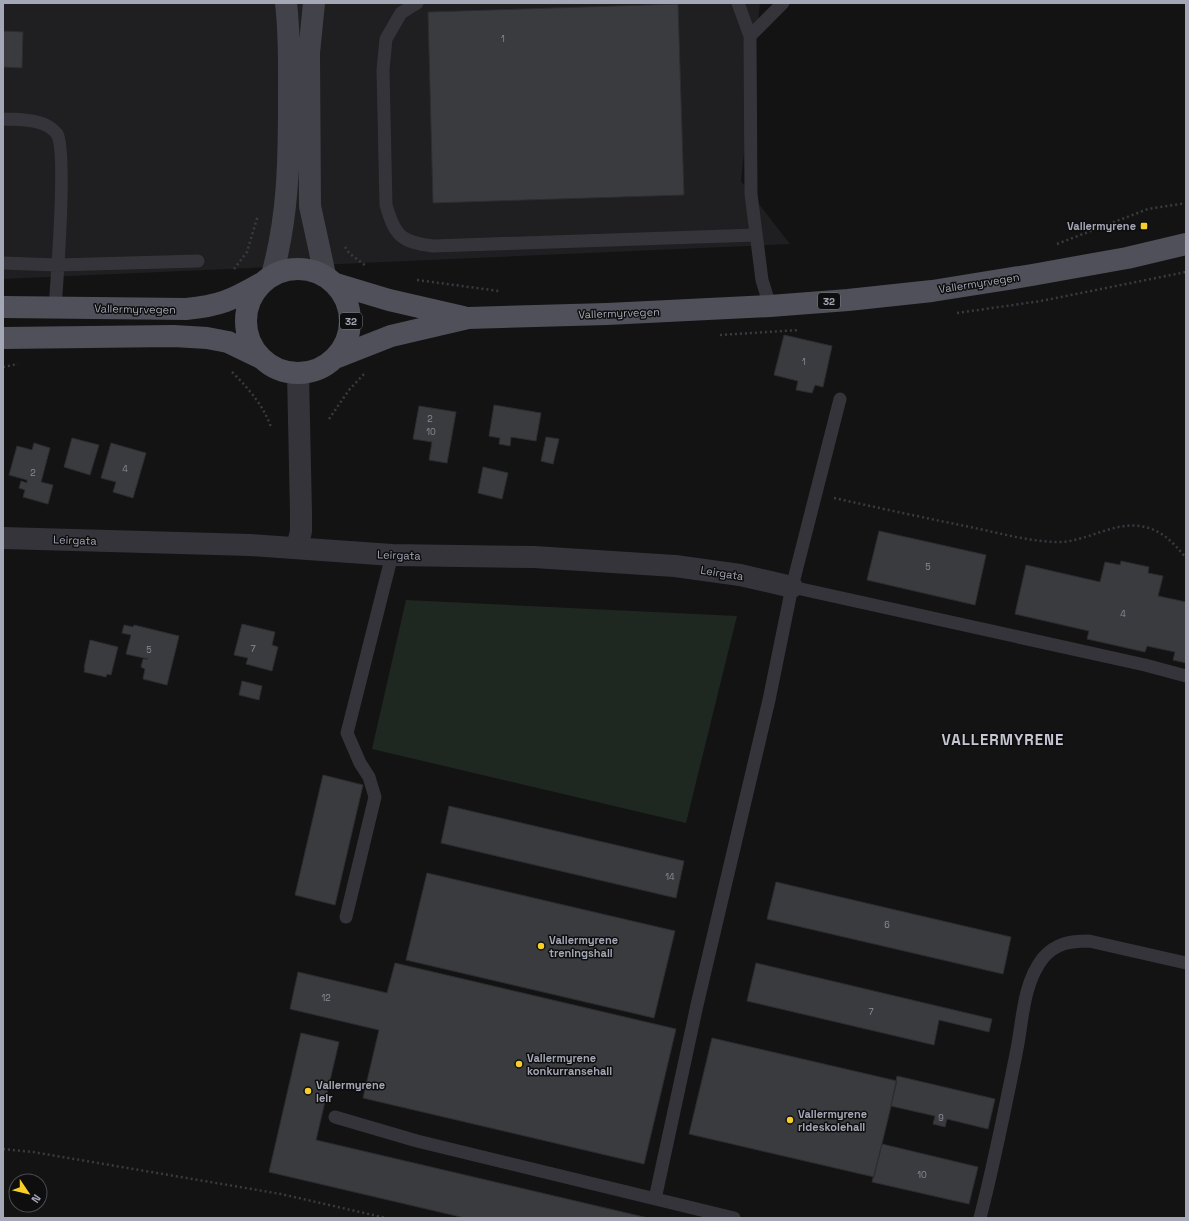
<svg xmlns="http://www.w3.org/2000/svg" width="1189" height="1221" viewBox="0 0 1189 1221" font-family="'Space Grotesk',sans-serif">
	<style>
		.built { fill: #1f1f21 }
		.green { fill: #1f2721 }
		.building { fill: #3a3b3f; stroke: #2d2d31 }
		.lines { fill: none; stroke-linecap: round; stroke-linejoin: round }
		.path { stroke: #3a3b41; stroke-width: 2.5; stroke-dasharray: 2 3; stroke-linecap: butt }
		.lane { stroke: #34343a; stroke-width: 13 }
		.street { stroke: #34343a; stroke-width: 22 }
		.secondary { stroke: #42424a; stroke-width: 22 }
		.primary { stroke: #4f5059; stroke-width: 22 }
		.poi-dot { fill: #f7cf28; stroke: #0e0e0f; stroke-width: 1.5 }
		.labels { text-anchor: middle; stroke-width: 3; stroke-linejoin: round; paint-order: stroke }
		.number-label { font-size: 9px; fill: #8a8c98 }
		.shield { fill: #0e0e0f; stroke: #777983; stroke-width: 1 }
		.shield-label { font-size: 10px; font-weight: bold; fill: #a4a7b5 }
		.poi-label { font-size: 11px; font-weight: bold; fill: #a4a7b5; stroke: #0e0e0f; text-anchor: start }
		.street-label { font-size: 11px; fill: #a4a7b5; stroke: #0e0e0f }
		.district-label { font-size: 15px; font-weight: bold; letter-spacing: 1px; fill: #c5c6d1; stroke: #0e0e0f }
	</style>
	<rect width="100%" height="100%" fill="#131314"/>
	<path class="built" d="M3,3H760L741,181L790,244L3,279Z"/>
	<path class="green" d="M406,600L737,616L686,823L372,749Z"/>
	<path class="building" d="M678,4L684,195L433,203L428,12Z
		M3,31L23,32L22,68L3,67Z
		M784,335L832,346L823,387L815,385L812,393L796,390L798,381L774,375Z
		M494,405L541,413L536,441L511,437L510,446L499,444L500,438L489,436Z
		M419,406L456,412L447,463L429,460L432,442L413,439Z
		M546,437L559,439L553,464L541,461Z
		M72,438L99,445L90,475L64,467Z
		M34,443L50,448L41,482L53,485L48,504L23,497L25,490L19,488L21,481L27,483V480L9,475L17,446L32,450Z
		M111,443L146,453L133,498L113,492L116,482L101,478Z
		M483,467L508,473L502,499L478,493Z
		M879,531L986,555L975,605L867,580Z
		M1121,561L1149,567L1148,573L1163,576L1158,596L1186,602V663L1173,660L1175,652L1147,646L1145,652L1087,639L1089,631L1015,614L1026,565L1100,582L1105,562L1120,565Z
		M242,624L275,632L272,645L278,647L272,671L246,664L248,658L234,655Z
		M124,625L133,627L134,625L179,636L167,685L143,679L145,669L141,667L143,659H148L126,654L131,635L122,633Z
		M90,640L118,647L111,675L107,674L106,677L84,672L85,668H84Z
		M242,681L262,686L259,700L239,695Z
		M323,775L363,785L335,905L295,895Z
		M449,806L684,861L676,898L441,843Z
		M427,873L675,931L654,1018L406,960Z
		M776,882L1011,937L1003,974L767,919Z
		M395,963L676,1029L644,1164L363,1098L379,1030L290,1009L298,972L387,993Z
		M756,963L992,1019L989,1032L939,1020L934,1045L747,1001Z
		M301,1033L339,1042L316,1140L648,1218H465L269,1172Z
		M712,1038L897,1081L874,1177L689,1134Z
		M897,1076L995,1099L988,1129L947,1119L945,1127L933,1124L935,1116L891,1106Z
		M882,1144L978,1167L969,1204L872,1182Z"/>
	<g class="lines">
		<path class="path" d="M1057,244L1148,209L1186,203
			M345,247L349,253L366,266
			M234,269L247,252L258,215
			M417,280L499,291
			M957,313L1041,301L1186,272
			M720,335L799,330
			M3,367L18,364
			M232,372C249,389 263,405 271,427
			M329,419L349,390L364,374
			M834,498C879,508 925,518 970,527C1000,533 1030,542 1060,542C1087,541 1114,522 1140,526C1161,529 1173,542 1186,558
			M3,1149L33,1152L281,1194L386,1218"/>
		<path class="lane" d="M417,3L401,13L386,39L383,70L386,205C395,236 401,242 433,246L756,235
			M738,3L750,36L751,194L762,280L770,306
			M750,36L783,3
			M3,119C20,120 45,118 57,134C67,150 57,281 55,308
			M3,263L57,265L198,261
			M792,587L1145,665L1186,676
			M346,917L375,797L369,777L360,763L347,733L392,555
			M335,1117L417,1141L734,1218
			M655,1199L697,1005L769,700L792,587L840,399
			M980,1218C994,1164 1005,1109 1016,1054C1023,1022 1022,985 1043,958C1056,943 1070,941 1089,941L1186,963"/>
		<path class="street" d="M3,538L250,545L392,555L534,557L675,566L740,575L792,587
			M297,548L301,531V513L298,373"/>
		<path class="secondary" d="M314,3L309,53L310,206L325,275
			M272,275C288,218 289,162 289,103C289,70 290,36 286,3"/>
		<path class="primary" d="M246 321a52 52 0 1 1 104 0a52 52 0 1 1-104 0Z
			M336,284L389,300L463,317
			M3,307L186,309C219,306 232,300 260,284
			M3,338L174,336L207,338L228,342L261,358
			M335,358L391,336L468,318L607,314L770,306L848,300L932,291L1032,275L1127,258L1186,244"/>
	</g>
	<g class="poi-dot">
		<rect x="1140" y="222" width="8" height="8" rx="2"/>
		<circle cx="541" cy="946" r="4"/>
		<circle cx="519" cy="1064" r="4"/>
		<circle cx="308" cy="1091" r="4"/>
		<circle cx="790" cy="1120" r="4"/>
	</g>
	<g class="labels">
		<g class="number-label">
			<text x="503" y="42">1</text>
			<text x="804" y="365">1</text>
			<text x="430" y="422">2</text>
			<text x="431" y="435">10</text>
			<text x="125" y="472">4</text>
			<text x="33" y="476">2</text>
			<text x="928" y="570">5</text>
			<text x="1123" y="617">4</text>
			<text x="253" y="652">7</text>
			<text x="149" y="653">5</text>
			<text x="670" y="880">14</text>
			<text x="887" y="928">6</text>
			<text x="326" y="1001">12</text>
			<text x="871" y="1015">7</text>
			<text x="941" y="1121">9</text>
			<text x="922" y="1178">10</text>
		</g>
		<g class="shield">
			<rect x="818" y="293" width="22" height="16" rx="3"/>
			<rect x="340" y="313" width="22" height="16" rx="3"/>
		</g>
		<g class="shield-label">
			<text x="829" y="305">32</text>
			<text x="351" y="325">32</text>
		</g>
		<g class="poi-label">
			<text x="1136" y="230" text-anchor="end">Vallermyrene</text>
			<text x="549" y="944">Vallermyrene<tspan x="549" dy="13">treningshall</tspan></text>
			<text x="527" y="1062">Vallermyrene<tspan x="527" dy="13">konkurransehall</tspan></text>
			<text x="316" y="1089">Vallermyrene<tspan x="316" dy="13">leir</tspan></text>
			<text x="798" y="1118">Vallermyrene<tspan x="798" dy="13">rideskolehall</tspan></text>
		</g>
		<g class="street-label">
			<text transform="translate(979 283) rotate(-9)" y="4">Vallermyrvegen</text>
			<text transform="translate(135 309) rotate(1)" y="4">Vallermyrvegen</text>
			<text transform="translate(619 313) rotate(-2)" y="4">Vallermyrvegen</text>
			<text transform="translate(75 540) rotate(2)" y="4">Leirgata</text>
			<text transform="translate(399 555) rotate(2)" y="4">Leirgata</text>
			<text transform="translate(722 573) rotate(9)" y="4">Leirgata</text>
		</g>
		<g class="district-label">
			<text x="1003" y="745">VALLERMYRENE</text>
		</g>
	</g>
	<rect width="1189" height="1221" fill="none" stroke="#a4a7b5" stroke-width="8"/>
	<g transform="translate(28 1193) rotate(125)"><circle r="19" fill="#0e0e0f" stroke="#4a4b51"/>
	<path d="M0-3L7 15L0 10L-7 15Z" fill="#f7cf28"/>
	<text y="-6" font-size="11" font-weight="bold" text-anchor="middle" fill="#a4a7b5">N</text>
	</g>
</svg>
